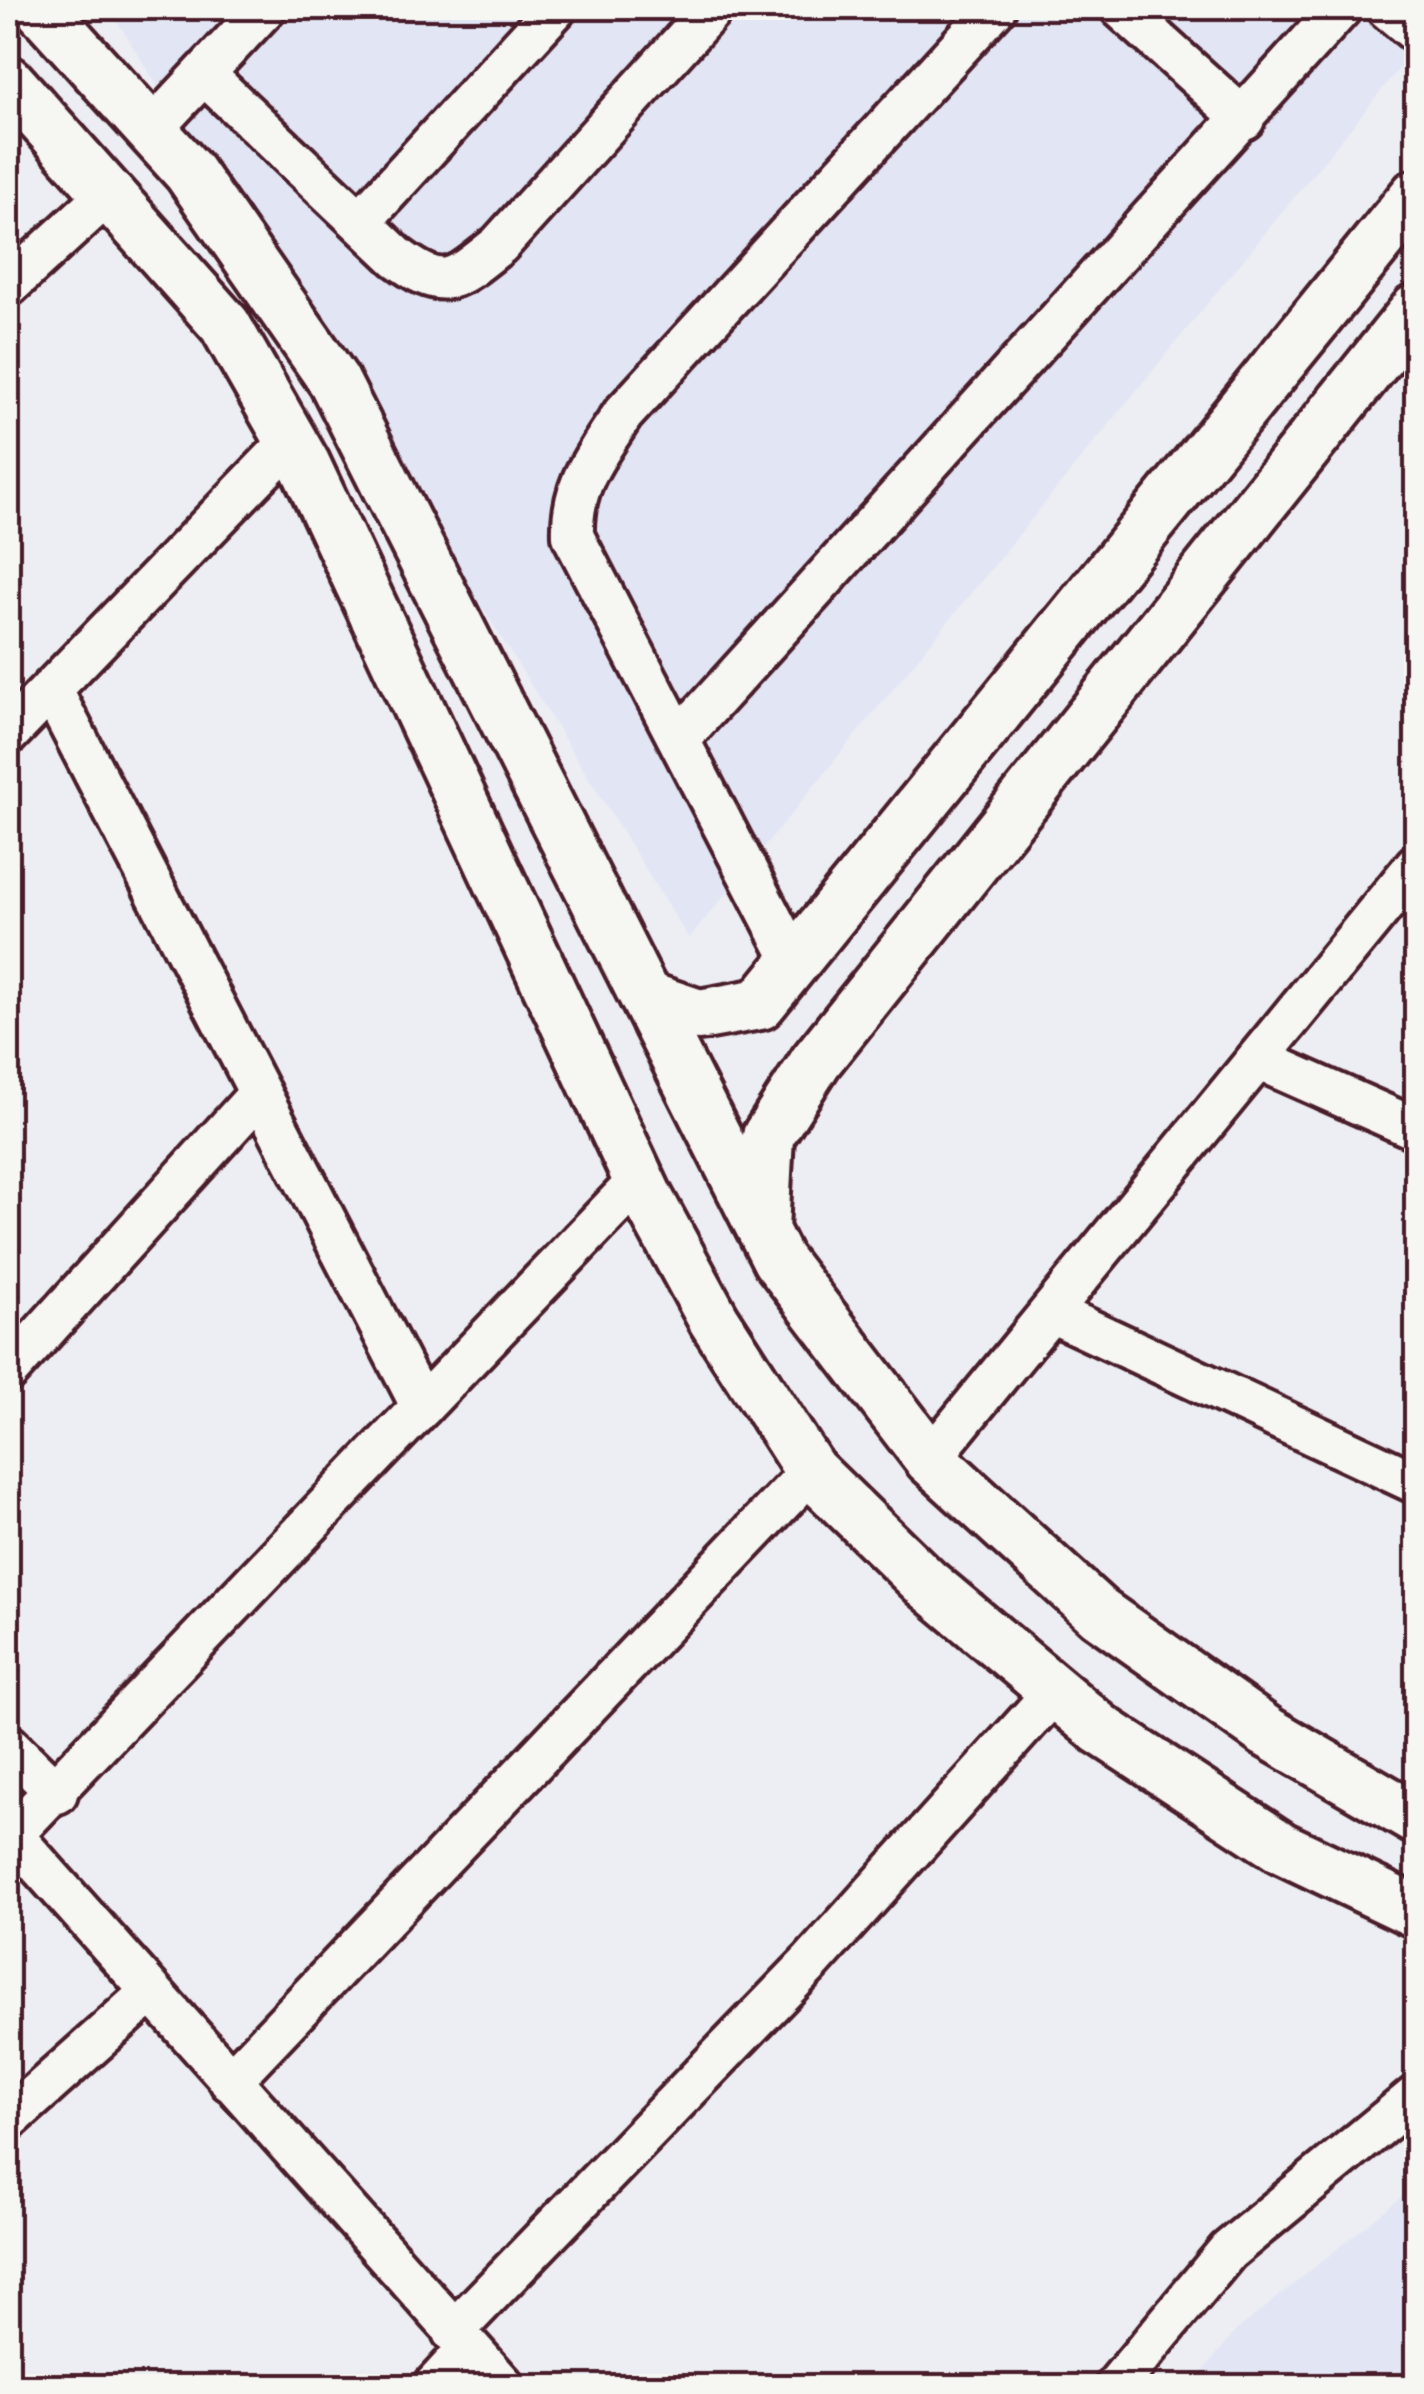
<svg xmlns="http://www.w3.org/2000/svg" width="1424" height="2394" viewBox="0 0 1424 2394" font-family="'Shantell Sans',sans-serif">
	<style>
		.built { fill: #e2e5f4 }
		.lines { fill: none; stroke-linecap: round; stroke-linejoin: round }
		.minor-casing { stroke: #4a1f2b; stroke-width: 48 }
		.major-casing { stroke: #4a1f2b; stroke-width: 58 }
		.minor { stroke: #f6f6f2; stroke-width: 40 }
		.major { stroke: #f6f6f2; stroke-width: 50 }
	</style>
	<rect width="100%" height="100%" fill="#edeef3"/>
	<filter id="ink" filterUnits="userSpaceOnUse"><feTurbulence type="fractalNoise" baseFrequency=".01" numOctaves="2"/><feDisplacementMap in="SourceGraphic" scale="20" xChannelSelector="R" yChannelSelector="G"/><feConvolveMatrix kernelMatrix="1 2 1 2 8 2 1 2 1" color-interpolation-filters="sRGB"/></filter>
	<g filter="url(#ink)">
		<path class="built" d="M109,8H1416V48L689,939Z
			M1416,2185V2386H1191L1236,2331Z"/>
		<g class="lines">
			<g class="minor-casing">
				<path id="minor" d="M1121,8L1244,119
					M1387,8L1416,32
					M204,74L397,257C446,294 455,279 499,245L713,8
					M151,130L265,8
					M360,222L556,8
					M8,286L108,194
					M51,689L422,1407
					M8,734L291,441
					M679,739L1341,8
					M794,962L573,536C571,484 596,456 623,414L995,8
					M1258,1059L1416,1129
					M1051,1312L1416,1483
					M8,1371L260,1093
					M930,1459L1416,865
					M8,1745L57,1793
					M12,1835L504,2386
					M8,1839L639,1180
					M230,2081L811,1471
					M8,2120L151,1992
					M453,2332L811,1962L1055,1691
					M434,2386L468,2349
					M1116,2386L1228,2251L1416,2096"/>
			</g>
			<g class="major-casing">
				<path id="major" d="M40,8L189,172L334,381L778,1260L930,1459L1099,1613L1267,1732L1416,1819
					M8,81L225,325L305,465L647,1197L714,1320L811,1471L926,1583L1100,1729L1282,1848L1416,1912
					M645,997L699,1015L760,1004L1416,195
					M763,1229L768,1136L816,1061L1416,310"/>
			</g>
			<use href="#minor" class="minor"/>
			<use href="#major" class="major"/>
		</g>
	</g>
	<rect width="1424" height="2394" fill="none" stroke="#f6f6f2" stroke-width="40"/>
	<rect x="20" y="20" width="1384" height="2354" fill="none" stroke="#4a1f2b" stroke-width="4" filter="url(#ink)"/>
</svg>
